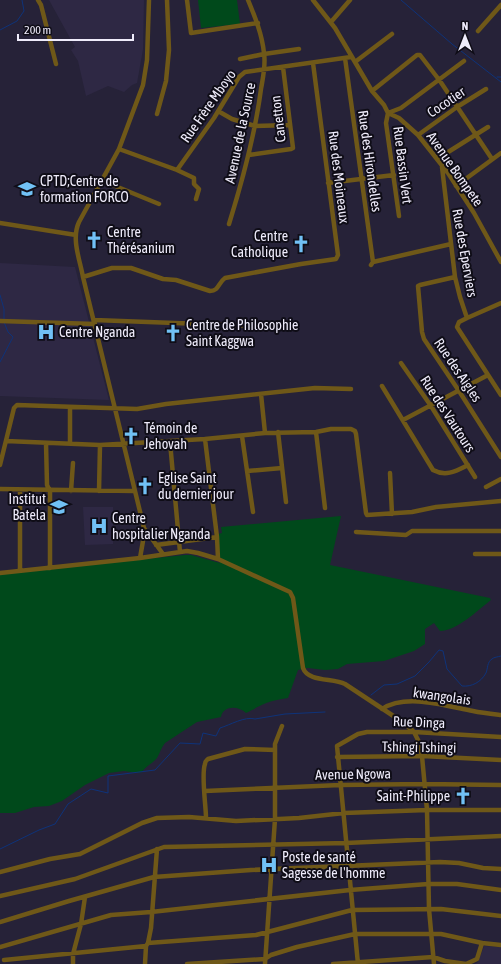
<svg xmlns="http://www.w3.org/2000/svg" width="501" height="964" viewBox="0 0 501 964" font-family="'Asap Condensed',sans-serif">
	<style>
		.built { fill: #2e2844 }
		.green { fill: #00491b }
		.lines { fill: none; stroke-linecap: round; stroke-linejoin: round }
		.stream { stroke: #0e337a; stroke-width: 1 }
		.minor { stroke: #6f5818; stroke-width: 4.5 }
		.labels { text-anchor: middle; stroke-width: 4; stroke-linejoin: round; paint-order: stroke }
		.street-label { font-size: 14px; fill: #efecfb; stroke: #0f0d17 }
		.poi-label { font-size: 14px; fill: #efecfb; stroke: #0f0d17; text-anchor: start }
	</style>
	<rect width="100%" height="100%" fill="#262238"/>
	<path class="built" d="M49,0H144L143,49L137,83L132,85L124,92L108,86L86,96L78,61L71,50L75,47Z
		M0,263L75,267L109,400L0,396Z
		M83,507H113V544L85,545Z
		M484,946L501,947V964H475L478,962Z"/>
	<path class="green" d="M198,0H237L240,24L201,28Z
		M341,516L330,565L490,598L491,600C478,610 457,631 440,631L434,623L425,629V644L414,651L384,661L347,664L338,669L325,670L308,668L298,670L288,698C267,701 264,704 246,713C239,706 223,705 221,717L197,722L165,743C161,748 160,753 157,758C152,764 146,766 142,772L137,773L124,771L109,773L85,785L62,801L49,806L34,807L15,813H0V574L185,555H191L220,563L218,534L222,533L221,527Z"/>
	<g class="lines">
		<path class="stream" d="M401,0L452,44L501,82
			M0,30L17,21L24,11L22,0
			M497,77H501
			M0,295L4,309V319
			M0,362L13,337L8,332L4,322
			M371,695L384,685L397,684L415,676L429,662L439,650L443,651L447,669L462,686C472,687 481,682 486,673C488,668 487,662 492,659C494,657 498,657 501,656
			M0,849L39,830L55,824L68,804L91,789L108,793V776L155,770L180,743L200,744L203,733L216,736L220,728C230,725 245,716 255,719L285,714L325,712"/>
		<path class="minor" d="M38,0L41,5L56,64
			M187,0L191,33L258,23
			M313,0L335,28L372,91L384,105L388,113L399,118L418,135L448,173L474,213L501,262
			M331,22L350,0
			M478,31L501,5
			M345,58L373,262L371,265
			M240,59L264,54L299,49
			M355,62L392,34
			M372,91L417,55H420L440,81L492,159
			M218,111L232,119L255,126L290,125
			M157,114L166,81L169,50L167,0
			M418,135L457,107L486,89
			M119,149L177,170L214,118L239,77L245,72L351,57
			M249,155L291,149L293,148L283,67
			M437,159L488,127
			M442,167L455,277L460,297L467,318L459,322L457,327L501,395
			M177,170L194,178V184L199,189L196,199
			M103,181L159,204
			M328,183L394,175
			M456,186L501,153
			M399,216L386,123L388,113L401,108L464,61
			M0,223L76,235
			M229,224C243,179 255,135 261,89C263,77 266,65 264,53C262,34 255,17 248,0
			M373,262L451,244
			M83,277L112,268H131L163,279L176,280L210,291C219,291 218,283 225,278L301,264L336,259L338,255L313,63
			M455,277L420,285L418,286L422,332L424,339L459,391L501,457
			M467,318L501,303
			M94,320L259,326
			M0,321L95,324
			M401,363L431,406L475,477
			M382,386L433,470C446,477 456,471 468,465
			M261,394L265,433
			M403,420L488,375
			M278,432L286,502
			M316,432L325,508
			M242,436L253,512
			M205,439L217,537L218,559
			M6,441L100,445L205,439L265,433L316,432L331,429H351L355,431L356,434L366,513L367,515L412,512L436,507L501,501
			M170,442L180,552
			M46,443L47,485L50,491V568
			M70,443V407
			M0,465L14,408L17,405L137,409L166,404L315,388L351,389
			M247,471L282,468
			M390,473L392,514
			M486,487L501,479
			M0,489L134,491
			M71,491L73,463
			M99,491L100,445
			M144,528L163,554
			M356,532L406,535L412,531H501
			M156,545L217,537
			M475,554H501
			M140,558L143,541L144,528L83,277C80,260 71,239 79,222L119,149L143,85L147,60L149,0
			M20,570V490
			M0,573L140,558L187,551L198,553L218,559L290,592L293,598L303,668C308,682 333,678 345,684L404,723L414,732L419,742L422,756L427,810L429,909L434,964
			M382,709C406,693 446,706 473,711C482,713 492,714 501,715
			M337,757L422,756L501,760
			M205,791L340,785L424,784L501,785
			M206,818C206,806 201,774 205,764C205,761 206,761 208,759L245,749L275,750
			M0,872L50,859L80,854L142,823L157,818L189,817L236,821L299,818L344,813L427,810H501
			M0,896L75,879L164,847L346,843L501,836
			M0,922L69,901L154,877L251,870L440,862L459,863L483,868L501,869
			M148,943L256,935L352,910L441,909L501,916
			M0,947L111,915L151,912L350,890L428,884H457L501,890
			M4,960L146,946
			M73,964V954L81,924L85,897
			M145,964L146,946L148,943L151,928L157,849
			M187,964L265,959L271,955L297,947L355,934H441L482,943L501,945
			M265,964L275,819V744L282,726
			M333,964L433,957L445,961L466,964
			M358,964L337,746L358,734L367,732H414L501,737
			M466,964L477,959L482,943"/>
	</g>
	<defs>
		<g id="university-bare" transform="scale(1.38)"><path d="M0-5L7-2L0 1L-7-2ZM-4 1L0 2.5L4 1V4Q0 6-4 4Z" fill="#71c1f5" stroke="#0f0d17" stroke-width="2.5" paint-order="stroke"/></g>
		<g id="church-bare" transform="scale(1.38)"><path d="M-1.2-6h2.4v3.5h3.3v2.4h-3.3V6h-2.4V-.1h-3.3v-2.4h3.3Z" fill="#71c1f5" stroke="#0f0d17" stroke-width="2.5" paint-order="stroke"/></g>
		<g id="hospital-bare" transform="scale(1.38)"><path d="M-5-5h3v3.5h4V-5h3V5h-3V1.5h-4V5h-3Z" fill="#71c1f5" stroke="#0f0d17" stroke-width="2.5" paint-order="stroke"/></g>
		<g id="school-bare" transform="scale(1.38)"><path d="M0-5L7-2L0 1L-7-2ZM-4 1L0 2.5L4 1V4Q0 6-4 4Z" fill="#71c1f5" stroke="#0f0d17" stroke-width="2.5" paint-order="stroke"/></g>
	</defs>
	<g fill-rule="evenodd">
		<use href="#university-bare" x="27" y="189"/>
		<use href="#church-bare" x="94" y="240"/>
		<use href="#church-bare" x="301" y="244"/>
		<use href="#hospital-bare" x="46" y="332"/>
		<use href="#church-bare" x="173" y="333"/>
		<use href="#church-bare" x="131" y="436"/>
		<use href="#church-bare" x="145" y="486"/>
		<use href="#school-bare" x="59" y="507"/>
		<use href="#hospital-bare" x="99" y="526"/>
		<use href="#church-bare" x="463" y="796"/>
		<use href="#hospital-bare" x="269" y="865"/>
	</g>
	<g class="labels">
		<g class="street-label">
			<text transform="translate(446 102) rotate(-34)" y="5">Cocotier</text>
			<text transform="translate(208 106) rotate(-55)" y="5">Rue Frère Mboyo</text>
			<text transform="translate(278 119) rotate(-97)" y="5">Canetton</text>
			<text transform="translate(240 133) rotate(-78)" y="5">Avenue de la Source</text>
			<text transform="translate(370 161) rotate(82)" y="5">Rue des Hirondelles</text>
			<text transform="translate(403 165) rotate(83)" y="5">Rue Bassin Vert</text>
			<text transform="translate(455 169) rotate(55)" y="5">Avenue Bompete</text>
			<text transform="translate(339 177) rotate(83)" y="5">Rue des Moineaux</text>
			<text transform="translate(465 253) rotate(80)" y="5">Rue des Eperviers</text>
			<text transform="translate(458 370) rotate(56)" y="5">Rue des Aigles</text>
			<text transform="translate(448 414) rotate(57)" y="5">Rue des Vautours</text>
			<text transform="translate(442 696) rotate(8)" y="5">kwangolais</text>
			<text transform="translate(419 722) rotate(2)" y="5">Rue Dinga</text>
			<text transform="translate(419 747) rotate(1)" y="5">Tshingi Tshingi</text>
			<text transform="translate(353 774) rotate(-1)" y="5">Avenue Ngowa</text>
		</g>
		<g class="poi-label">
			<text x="40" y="186">CPTD;Centre de<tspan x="40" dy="16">formation FORCO</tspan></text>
			<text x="107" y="237">Centre<tspan x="107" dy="16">Thérésanium</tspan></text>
			<text x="288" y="241" text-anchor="end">Centre<tspan x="288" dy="16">Catholique</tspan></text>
			<text x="186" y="330">Centre de Philosophie<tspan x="186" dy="16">Saint Kaggwa</tspan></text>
			<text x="59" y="337">Centre Nganda</text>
			<text x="144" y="433">Témoin de<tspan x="144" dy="16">Jehovah</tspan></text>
			<text x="158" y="483">Eglise Saint<tspan x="158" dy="16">du dernier jour</tspan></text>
			<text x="46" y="504" text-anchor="end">Institut<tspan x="46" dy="16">Batela</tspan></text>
			<text x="112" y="523">Centre<tspan x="112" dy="16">hospitalier Nganda</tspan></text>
			<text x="450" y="801" text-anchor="end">Saint-Philippe</text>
			<text x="282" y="862">Poste de santé<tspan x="282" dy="16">Sagesse de l'homme</tspan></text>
		</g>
	</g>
	<g transform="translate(465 36)" stroke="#0f0d17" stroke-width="3" paint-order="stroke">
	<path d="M0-3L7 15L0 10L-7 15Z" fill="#efecfb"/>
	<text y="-6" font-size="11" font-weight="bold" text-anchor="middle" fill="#efecfb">N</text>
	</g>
	<path d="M18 34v6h115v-6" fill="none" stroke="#efecfb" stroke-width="2"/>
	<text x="24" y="34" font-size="12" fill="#efecfb" stroke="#0f0d17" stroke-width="3" paint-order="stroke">200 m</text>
</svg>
